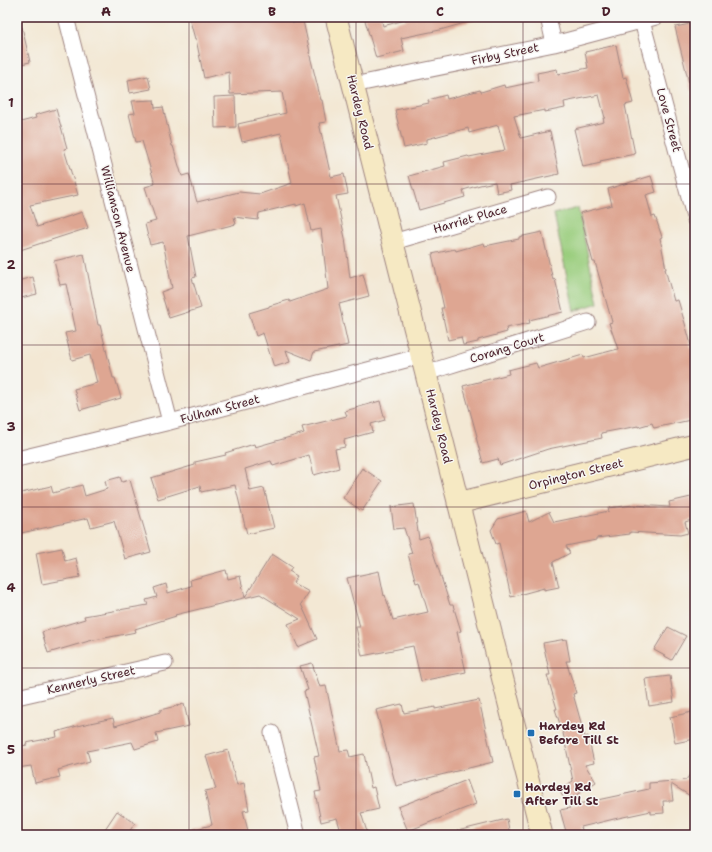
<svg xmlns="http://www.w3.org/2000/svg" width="712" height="852" viewBox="0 0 712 852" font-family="'Shantell Sans',sans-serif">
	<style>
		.green { fill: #9acd7d; stroke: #727654 }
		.building { fill: #dea692 }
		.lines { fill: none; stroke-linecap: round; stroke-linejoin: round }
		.street-casing { stroke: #9e8480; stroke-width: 17 }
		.secondary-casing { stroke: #9e8480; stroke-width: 23 }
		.street { stroke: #fff; stroke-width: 15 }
		.secondary { stroke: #f6e9c3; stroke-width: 21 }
		.grid { fill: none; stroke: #4a1f2b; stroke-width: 1; stroke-opacity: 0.55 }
		.poi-dot { fill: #1f6fb2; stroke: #f6f6f2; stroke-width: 1.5 }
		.labels { text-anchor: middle; stroke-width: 3; stroke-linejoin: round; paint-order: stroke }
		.street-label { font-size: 12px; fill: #4a1f2b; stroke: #f6f6f2 }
		.poi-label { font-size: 12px; font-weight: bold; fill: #4a1f2b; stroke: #f6f6f2; text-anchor: start }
		.neatline { fill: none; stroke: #4a1f2b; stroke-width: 1.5 }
		.grid-label { font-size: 13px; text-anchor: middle; font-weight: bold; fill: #4a1f2b }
	</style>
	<rect width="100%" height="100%" fill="#f6f6f2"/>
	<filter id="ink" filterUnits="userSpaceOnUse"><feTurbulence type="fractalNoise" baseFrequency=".025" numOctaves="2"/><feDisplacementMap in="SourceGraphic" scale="8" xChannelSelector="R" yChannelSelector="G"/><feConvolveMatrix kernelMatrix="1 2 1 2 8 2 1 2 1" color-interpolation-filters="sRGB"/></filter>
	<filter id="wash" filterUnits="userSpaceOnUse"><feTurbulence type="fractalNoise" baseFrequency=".012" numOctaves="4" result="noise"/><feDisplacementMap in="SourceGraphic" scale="16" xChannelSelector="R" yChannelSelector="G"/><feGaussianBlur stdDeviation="0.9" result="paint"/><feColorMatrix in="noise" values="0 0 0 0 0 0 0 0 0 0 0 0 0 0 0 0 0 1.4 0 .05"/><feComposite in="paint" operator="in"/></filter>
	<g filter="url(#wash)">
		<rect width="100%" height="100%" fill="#f3e8d4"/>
		<path class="green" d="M578,208L598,303L574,311L554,214Z"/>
		<g id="blocks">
			<path class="building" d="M189,17H292L293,23L303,21L310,52H309L321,100H322L326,122L319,123L331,177L344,174L348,194L336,196L345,238L350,278L363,274L369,296L339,304L348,345L314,352L311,360L286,350L290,362L274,367L263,333L256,336L249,313L269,307V306L289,300L290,302L328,289L321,229L311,231L305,203L296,206V204L259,213L258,220L234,217L236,224L188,236L196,277L192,278L201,308L169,318L161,292L172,288L163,242L150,245L145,224L156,221L145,187L155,184L142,141L136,142L129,114L135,113L132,101L154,100L155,108L163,107L172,146H173L182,176L189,174L197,202L239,192L260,194L292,183L281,133L242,142L238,124L286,113L282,92L230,94L229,72L204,78L196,39H195Z
				M364,17H381L383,26L416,17H474L475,20L440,30L401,38L404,51L376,58Z
				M695,23V90L691,91L675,27Z
				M17,27H22L30,62L17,65Z
				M616,45L623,78L626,77L633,103L625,105L635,154L600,161L601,163L583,167L574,129L604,122L603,118H605L599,95L564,102L565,108L545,112V110L514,116L521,138L550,131L559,174L510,185L511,190L497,193L495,182L480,185L463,190L465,197L419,210L409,176L445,166L444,162L468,156L469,157L505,150L498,125L469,133L468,128L427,139V143L404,148L395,110L429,103L428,100L446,95L447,99L480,90L481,92L504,85L505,88L538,81L537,73L557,69L558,74L588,68L585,52Z
				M148,76L151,89L130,93L128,80Z
				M235,96L236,127L215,128L214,97Z
				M56,109L67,148L64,149L78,195L30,205L37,227L82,212L88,228L17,251V184L23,183L17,156V123L36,118L35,115Z
				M651,176L656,192L646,195L652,217L655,216L662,237L660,238L666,269H665L674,301L678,300L689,337L695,364V419L654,428L652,423L638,427V426L601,433L602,438L548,449L500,465L498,459L483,463L476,437L477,436L463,386L509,374L508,370L536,363L538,368L583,355L584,358L618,349L609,323L612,322L595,262H593L580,213L612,205L608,189Z
				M542,232L553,280L555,279L563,312L529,320L530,323L506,328L507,332L478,340V342L463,345L461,337L448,340L441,308H444L432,254L455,249L456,251L484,243L485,246L519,239V237Z
				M84,254L98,325H100L113,378H115L121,398L80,410L74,389L97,383L90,355L72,360L65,333L76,331L66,284L60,285L54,261Z
				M33,277L37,294L17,299V281Z
				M380,401L385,420L371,424L373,432L344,440L345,447L335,449L339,468L314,475L309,455L273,466L271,461L245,469L250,491L264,488L274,528L247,534L235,485L201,492L200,486L158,499L151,478L195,465V462L226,455L225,453L254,444L255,447L304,433L302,427L347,416L345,411Z
				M362,468L382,481L362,511L343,498Z
				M120,477L122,482L130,480L151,552L125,559L114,521L91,527L88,518L17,534V494L51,486L53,493L82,485L85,496L107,489L105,481Z
				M691,497L695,512V519L685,522L688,533L680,535L630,532V534L596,538V540L566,546L570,553L553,562L559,587L544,590V588L511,597L499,543L496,544L491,530L498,519L526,511L529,522L549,512L554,522L609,511L608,508L633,505L670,507L669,502Z
				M414,504L419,539L428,536L450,605H453L461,631L457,632L466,672L421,681L413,646L362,656L356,627H360L347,578L379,571L384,596L385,595L393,620L428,612L419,582L416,583L408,554L412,553L404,528L394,529L391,507Z
				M62,548L65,561L76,558L80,577L42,584L36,553Z
				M272,554L292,567L289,571L297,576L293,583L309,592L301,604L317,639L298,647L288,624L300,619L260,594L175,615L176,616L135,629L136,632L89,641L48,653L42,632L85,619L84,616L148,605L146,600L157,597L154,588L166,584L168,593L191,586L190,580L226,570L228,579L240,576L245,597Z
				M668,627L686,636L672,660L654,650Z
				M566,639L570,661H566L576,693L573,694L585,737L588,736L594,763L585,765L596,782L566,802L559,790L573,781L563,733L555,709H557L547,675H550L543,643Z
				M312,663L320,687L326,686L340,751L348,750L350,757L364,754L371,788L374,787L379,809L361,813L368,835H342L337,818L321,822L315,792L321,791L314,757L319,756L304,691L308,690L300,666Z
				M670,676L674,702L649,706L645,679Z
				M479,700L493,762L396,786L376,710L402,704L404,713L435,707V709Z
				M184,704L189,726L156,733L158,742L135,749L132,742L87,751L90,761L58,770L60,777L35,783L31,766L17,768V747L27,745L26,743L57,737L56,732L81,725L113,718L115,726L160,712V710Z
				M692,712L695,728V739L675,743L670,717Z
				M228,750L237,785L244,783L249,810L243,811L249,835H191V830L212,825L205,791L216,789L206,756Z
				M695,767V799L671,784L673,801H663L664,813L651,814V811L614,819L581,827L584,835H567L560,810L570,808L569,806L649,789V783L686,780Z
				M467,780L476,804L408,831L398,807Z
				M117,811L135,823L127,835H101Z
				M507,819L510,835H458L457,831Z"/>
		</g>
	</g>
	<g filter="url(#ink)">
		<use href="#blocks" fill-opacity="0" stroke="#9e8480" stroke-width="1"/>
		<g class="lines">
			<g class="street-casing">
				<path id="street" d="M66,17L170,422
					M548,17L554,44
					M642,21L695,220
					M353,85L554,44L656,17
					M393,242L548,197
					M426,373L588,322
					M17,459L170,422L421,356
					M17,697L165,663
					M272,733L298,835"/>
			</g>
			<g class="secondary-casing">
				<path id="secondary" d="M336,17L542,835
					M458,503L695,445"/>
			</g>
			<use href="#street" class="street"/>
			<use href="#secondary" class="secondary"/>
		</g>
	</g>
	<path class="grid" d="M189,17V835M356,17V835M523,17V835M17,184H695M17,345H695M17,507H695M17,668H695"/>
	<g class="poi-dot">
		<rect x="527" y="729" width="8" height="8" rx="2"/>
		<rect x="513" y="790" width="8" height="8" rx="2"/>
	</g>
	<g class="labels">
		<g class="street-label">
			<text transform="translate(505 54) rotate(-12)" y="4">Firby Street</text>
			<text transform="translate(360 112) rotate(76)" y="4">Hardey Road</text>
			<text transform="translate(669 120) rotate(75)" y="4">Love Street</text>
			<text transform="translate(118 219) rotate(76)" y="4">Williamson Avenue</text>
			<text transform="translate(470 219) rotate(-16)" y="4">Harriet Place</text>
			<text transform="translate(507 348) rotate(-17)" y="4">Corang Court</text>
			<text transform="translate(220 409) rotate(-15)" y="4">Fulham Street</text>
			<text transform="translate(439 426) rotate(76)" y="4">Hardey Road</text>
			<text transform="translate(576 474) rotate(-14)" y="4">Orpington Street</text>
			<text transform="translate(91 680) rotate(-13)" y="4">Kennerly Street</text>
		</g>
		<g class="poi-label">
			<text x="539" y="730">Hardey Rd<tspan x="539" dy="14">Before Till St</tspan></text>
			<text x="525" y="791">Hardey Rd<tspan x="525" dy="14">After Till St</tspan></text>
		</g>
	</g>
	<rect width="712" height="852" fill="none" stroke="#f6f6f2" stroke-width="44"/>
	<rect x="22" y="22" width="668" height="808" class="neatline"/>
	<g class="grid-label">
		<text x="106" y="16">A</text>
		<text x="272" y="16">B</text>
		<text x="440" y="16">C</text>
		<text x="606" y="16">D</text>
		<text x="11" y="107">1</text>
		<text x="11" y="269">2</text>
		<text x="11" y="431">3</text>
		<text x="11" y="592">4</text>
		<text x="11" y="754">5</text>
	</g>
</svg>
